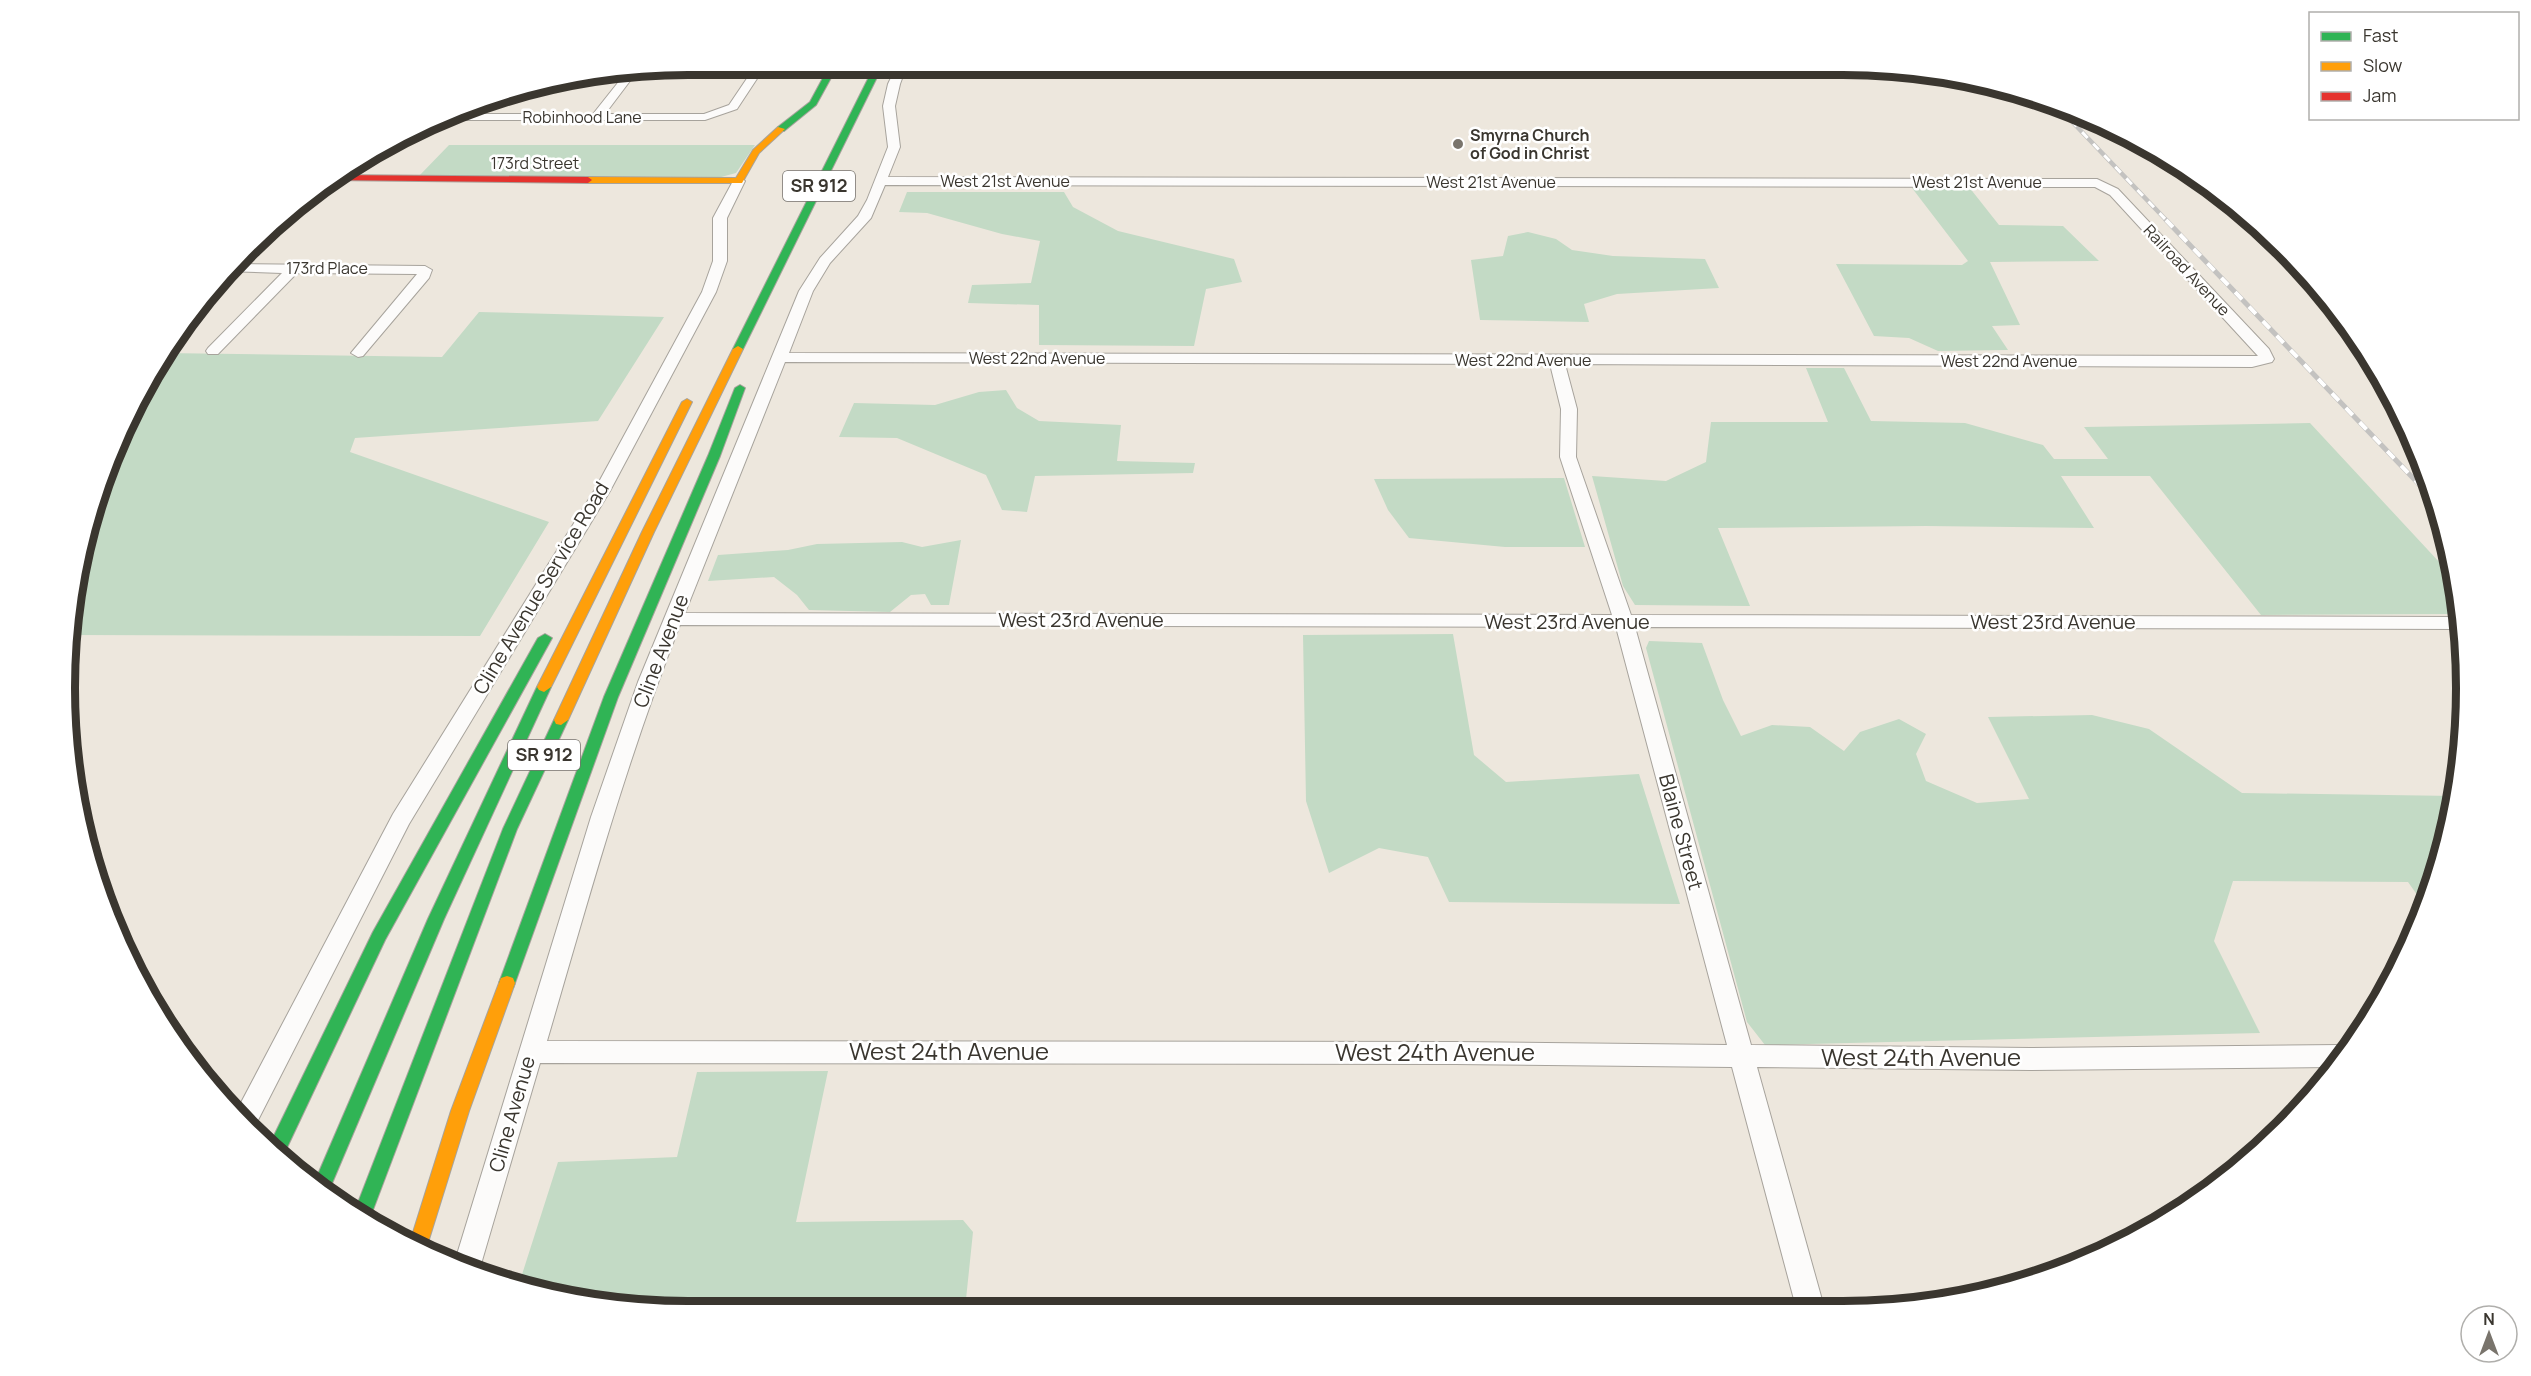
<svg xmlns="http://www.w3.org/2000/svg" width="2531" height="1376" viewBox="0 0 2531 1376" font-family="Manrope,sans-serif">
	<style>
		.green { fill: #c3dac5 }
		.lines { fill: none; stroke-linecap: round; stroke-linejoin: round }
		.street-casing { stroke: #a7a39c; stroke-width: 2 }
		.fast-casing { stroke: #a7a39c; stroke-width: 2 }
		.slow-casing { stroke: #a7a39c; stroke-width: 2 }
		.jam-casing { stroke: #a7a39c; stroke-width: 2 }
		.street { fill: #fcfbfa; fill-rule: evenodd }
		.fast { fill: #30b455; fill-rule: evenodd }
		.slow { fill: #ff9f0a; fill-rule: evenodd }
		.jam { fill: #e5322d; fill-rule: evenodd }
		.rail-far1-casing { stroke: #c3c2c0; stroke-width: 4.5 }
		.rail-casing { stroke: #c3c2c0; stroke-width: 5 }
		.rail-far1 { stroke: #fff; stroke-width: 3; stroke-dasharray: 8; stroke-linecap: butt }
		.rail { stroke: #fff; stroke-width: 4; stroke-dasharray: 10; stroke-linecap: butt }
		.poi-dot { fill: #79746c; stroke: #fff; stroke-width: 2 }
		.labels { text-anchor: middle; stroke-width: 5; stroke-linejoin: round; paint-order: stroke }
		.far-street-label { font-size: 16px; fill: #3a362f; stroke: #fff }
		.far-poi-label { font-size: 16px; font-weight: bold; fill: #3a362f; stroke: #fff; text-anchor: start }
		.shield { fill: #fff; stroke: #75726d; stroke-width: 1.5 }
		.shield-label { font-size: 18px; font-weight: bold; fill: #3a362f }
		.street-label { font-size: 20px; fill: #3a362f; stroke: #fff }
		.near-street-label { font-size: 24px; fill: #3a362f; stroke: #fff }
		.rim { fill: none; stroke: #3a362f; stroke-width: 8 }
	</style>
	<rect width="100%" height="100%" fill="#ede7dd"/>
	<path class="green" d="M449,145H755L736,173L721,177L419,176Z
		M1969,187L1999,225L2063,226L2099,261L1990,262L2020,325L1992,326L2008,350L1938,351L1909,338L1874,336L1836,264L1962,265L1968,261L1912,188Z
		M907,192H1064L1073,207L1118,231L1234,259L1242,282L1206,289L1194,346L1039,345V305L968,303L972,285L1031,283L1040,241L1002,234L927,213L899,212Z
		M1528,232L1556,239L1572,250L1613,256L1705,259L1719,288L1617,294L1584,304L1589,322L1480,320L1471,260L1503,256L1508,236Z
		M479,312L664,317L598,421L355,438L350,452L549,522L480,636L68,635L86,527L112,449L163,353L442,357Z
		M1806,368H1844L1871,421L1965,423L2043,445L2054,459H2108L2084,427L2310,423L2454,578L2460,614L2261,615L2150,476H2061L2094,528L1926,526L1718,528L1750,606L1635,605L1623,586L1592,476L1666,481L1706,462L1711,422H1828Z
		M1006,390L1017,408L1039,421L1121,425L1117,461L1195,463L1193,473L1035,476L1027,512L1002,510L986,475L897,438L839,437L854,403L935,405L979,392Z
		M1564,478L1585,547H1505L1409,538L1388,510L1374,479Z
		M961,540L949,605H931L925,594L911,595L890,612L809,610L797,595L774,577L708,581L718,555L788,550L817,544L902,542L922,547Z
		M1453,634L1474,755L1506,782L1639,774L1680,904L1449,902L1428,857L1379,848L1329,873L1306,801L1303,635Z
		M1649,641L1702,643L1723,700L1741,736L1772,725L1810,727L1844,751L1860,732L1899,719L1926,734L1916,754L1926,781L1977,803L2029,799L1988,717L2092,715L2149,729L2242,793L2455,796L2434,888L2425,906L2408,882L2233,881L2214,941L2260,1033L1765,1045L1747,1022L1646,648Z
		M828,1071L796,1222L963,1220L973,1232L965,1309L648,1310L526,1290L518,1287L558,1162L677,1157L697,1072Z
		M1276,1302L1286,1308L1154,1309L1157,1303Z"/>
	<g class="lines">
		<g class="street-casing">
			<path id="street" d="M756,65H766L737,109L705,120H446L441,119L452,114H593L628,70L639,69L605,114H704L729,105Z
				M897,65H907L900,84L895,106L900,147L888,177L2097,179L2118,189L2269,349L2274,359L2272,362L2252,367L1565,364L1577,409L1576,457L1631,615L2460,617L2461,629L1635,627L1751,1045L2030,1048L2340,1045L2346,1047L2331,1067L2030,1070L1757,1067L1824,1307H1796L1732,1067L1455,1064L540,1063L479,1271L455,1261L591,817L638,682L799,291L820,258L858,216L867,200L888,147L883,106L888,84ZM885,185L2095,187L2110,195L2258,356L789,353L813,291L830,263L871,218ZM785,362L1550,364L1561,409L1560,457L1612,615L685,613ZM680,625L1616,627L1727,1045L1455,1042L547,1041C588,901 626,761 680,625Z
				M739,177L745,181L727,218V261L716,292L610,491L409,824L253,1130L235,1114L393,814L594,491L702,292L713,261V218L733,181Z
				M233,264L425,266L432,270L429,278L363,356L358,357L351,353L417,274L297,273L218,354H208L206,351L208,348L282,273L225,271Z"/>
		</g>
		<g class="fast-casing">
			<path id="fast" d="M830,65H838L816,105L784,131H778V127L810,102Z
				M875,65H883L743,349L738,352L734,351L733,349Z
				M740,385L745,388L720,456L618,697L515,983L513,988L507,990L501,988L499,983L604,697L708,456L735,388Z
				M545,634L552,638L385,940L282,1158L269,1146L373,932L538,638Z
				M544,682L551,687L444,919L327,1195L313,1186L428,919L537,687Z
				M561,715L568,720L517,829L368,1223L354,1213L503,829L554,720Z"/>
		</g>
		<g class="slow-casing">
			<path id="slow" d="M778,127L785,129L759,153L742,183H588L584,180L588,177L736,178L753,150Z
				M738,346L743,349L654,532L568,720L561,725L556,724L554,720L642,532L733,349Z
				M687,399L692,402L551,687L544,692L539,690L537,687L682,402Z
				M507,976L513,978L515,983L469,1111L426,1249L410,1242L451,1111L499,983L501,978Z"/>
		</g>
		<g class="jam-casing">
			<path id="jam" d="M335,175L588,177L592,180L588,183L329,180Z"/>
		</g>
		<use href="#street" class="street"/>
		<use href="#fast" class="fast"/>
		<use href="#slow" class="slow"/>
		<use href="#jam" class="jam"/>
		<g class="rail-far1-casing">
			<path id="rail-far1" d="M2060,109L2168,222"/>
		</g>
		<g class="rail-casing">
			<path id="rail" d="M2166,220L2436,502"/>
		</g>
		<use href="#rail-far1" class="rail-far1"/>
		<use href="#rail" class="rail"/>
	</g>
	<circle class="poi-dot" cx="1458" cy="144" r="6"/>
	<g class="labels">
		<g class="far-street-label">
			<text x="582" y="123">Robinhood Lane</text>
			<text x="535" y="169">173rd Street</text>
			<text x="1005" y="187">West 21st Avenue</text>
			<text x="1491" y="188">West 21st Avenue</text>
			<text x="1977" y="188">West 21st Avenue</text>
			<text x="327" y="274">173rd Place</text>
			<text transform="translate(2187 270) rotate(47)" y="6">Railroad Avenue</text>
			<text x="1037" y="364">West 22nd Avenue</text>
			<text x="1523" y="366">West 22nd Avenue</text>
			<text x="2009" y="367">West 22nd Avenue</text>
		</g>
		<g class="far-poi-label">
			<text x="1470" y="141">Smyrna Church<tspan x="1470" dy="18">of God in Christ</tspan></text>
		</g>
		<g class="shield">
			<rect x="783" y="171" width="72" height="30" rx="4.5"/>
			<rect x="508" y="740" width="72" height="30" rx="4.5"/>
		</g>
		<g class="shield-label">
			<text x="819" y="192">SR 912</text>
			<text x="544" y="761">SR 912</text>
		</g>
		<g class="street-label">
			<text transform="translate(541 588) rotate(-59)" y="7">Cline Avenue Service Road</text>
			<text x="1081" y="627">West 23rd Avenue</text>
			<text x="1567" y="629">West 23rd Avenue</text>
			<text x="2053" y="629">West 23rd Avenue</text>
			<text transform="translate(661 651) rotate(-69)" y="7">Cline Avenue</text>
			<text transform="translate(1681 832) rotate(75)" y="7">Blaine Street</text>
			<text transform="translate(512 1114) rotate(-74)" y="7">Cline Avenue</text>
		</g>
		<g class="near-street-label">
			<text x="949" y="1060">West 24th Avenue</text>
			<text x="1435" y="1061">West 24th Avenue</text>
			<text x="1921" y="1066">West 24th Avenue</text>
		</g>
	</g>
	<path d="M0 0H2531V1376H0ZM688 75H1843A613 613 0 0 1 2456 688V688A613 613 0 0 1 1843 1301H688A613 613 0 0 1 75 688V688A613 613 0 0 1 688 75Z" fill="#fff" fill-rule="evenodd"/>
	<path class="rim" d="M688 75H1843A613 613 0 0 1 2456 688V688A613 613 0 0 1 1843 1301H688A613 613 0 0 1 75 688V688A613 613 0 0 1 688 75Z"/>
	<rect x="2309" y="12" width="210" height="108" fill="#ffffff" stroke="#b0afac" stroke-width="1.5"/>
	<rect x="2321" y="32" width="30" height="9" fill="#30b455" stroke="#b0afac" stroke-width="1.5"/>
	<text x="2363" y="42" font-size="18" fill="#3a362f">Fast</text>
	<rect x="2321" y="62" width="30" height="9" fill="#ff9f0a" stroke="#b0afac" stroke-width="1.5"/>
	<text x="2363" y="72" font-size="18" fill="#3a362f">Slow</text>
	<rect x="2321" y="92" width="30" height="9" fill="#e5322d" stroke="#b0afac" stroke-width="1.5"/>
	<text x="2363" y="102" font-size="18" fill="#3a362f">Jam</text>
	<g transform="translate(2489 1334)"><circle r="28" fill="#ffffff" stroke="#b0afac" stroke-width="1.5"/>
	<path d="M0-4.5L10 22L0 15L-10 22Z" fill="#79746c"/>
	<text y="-9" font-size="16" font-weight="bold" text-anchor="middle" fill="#3a362f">N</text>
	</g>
</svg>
